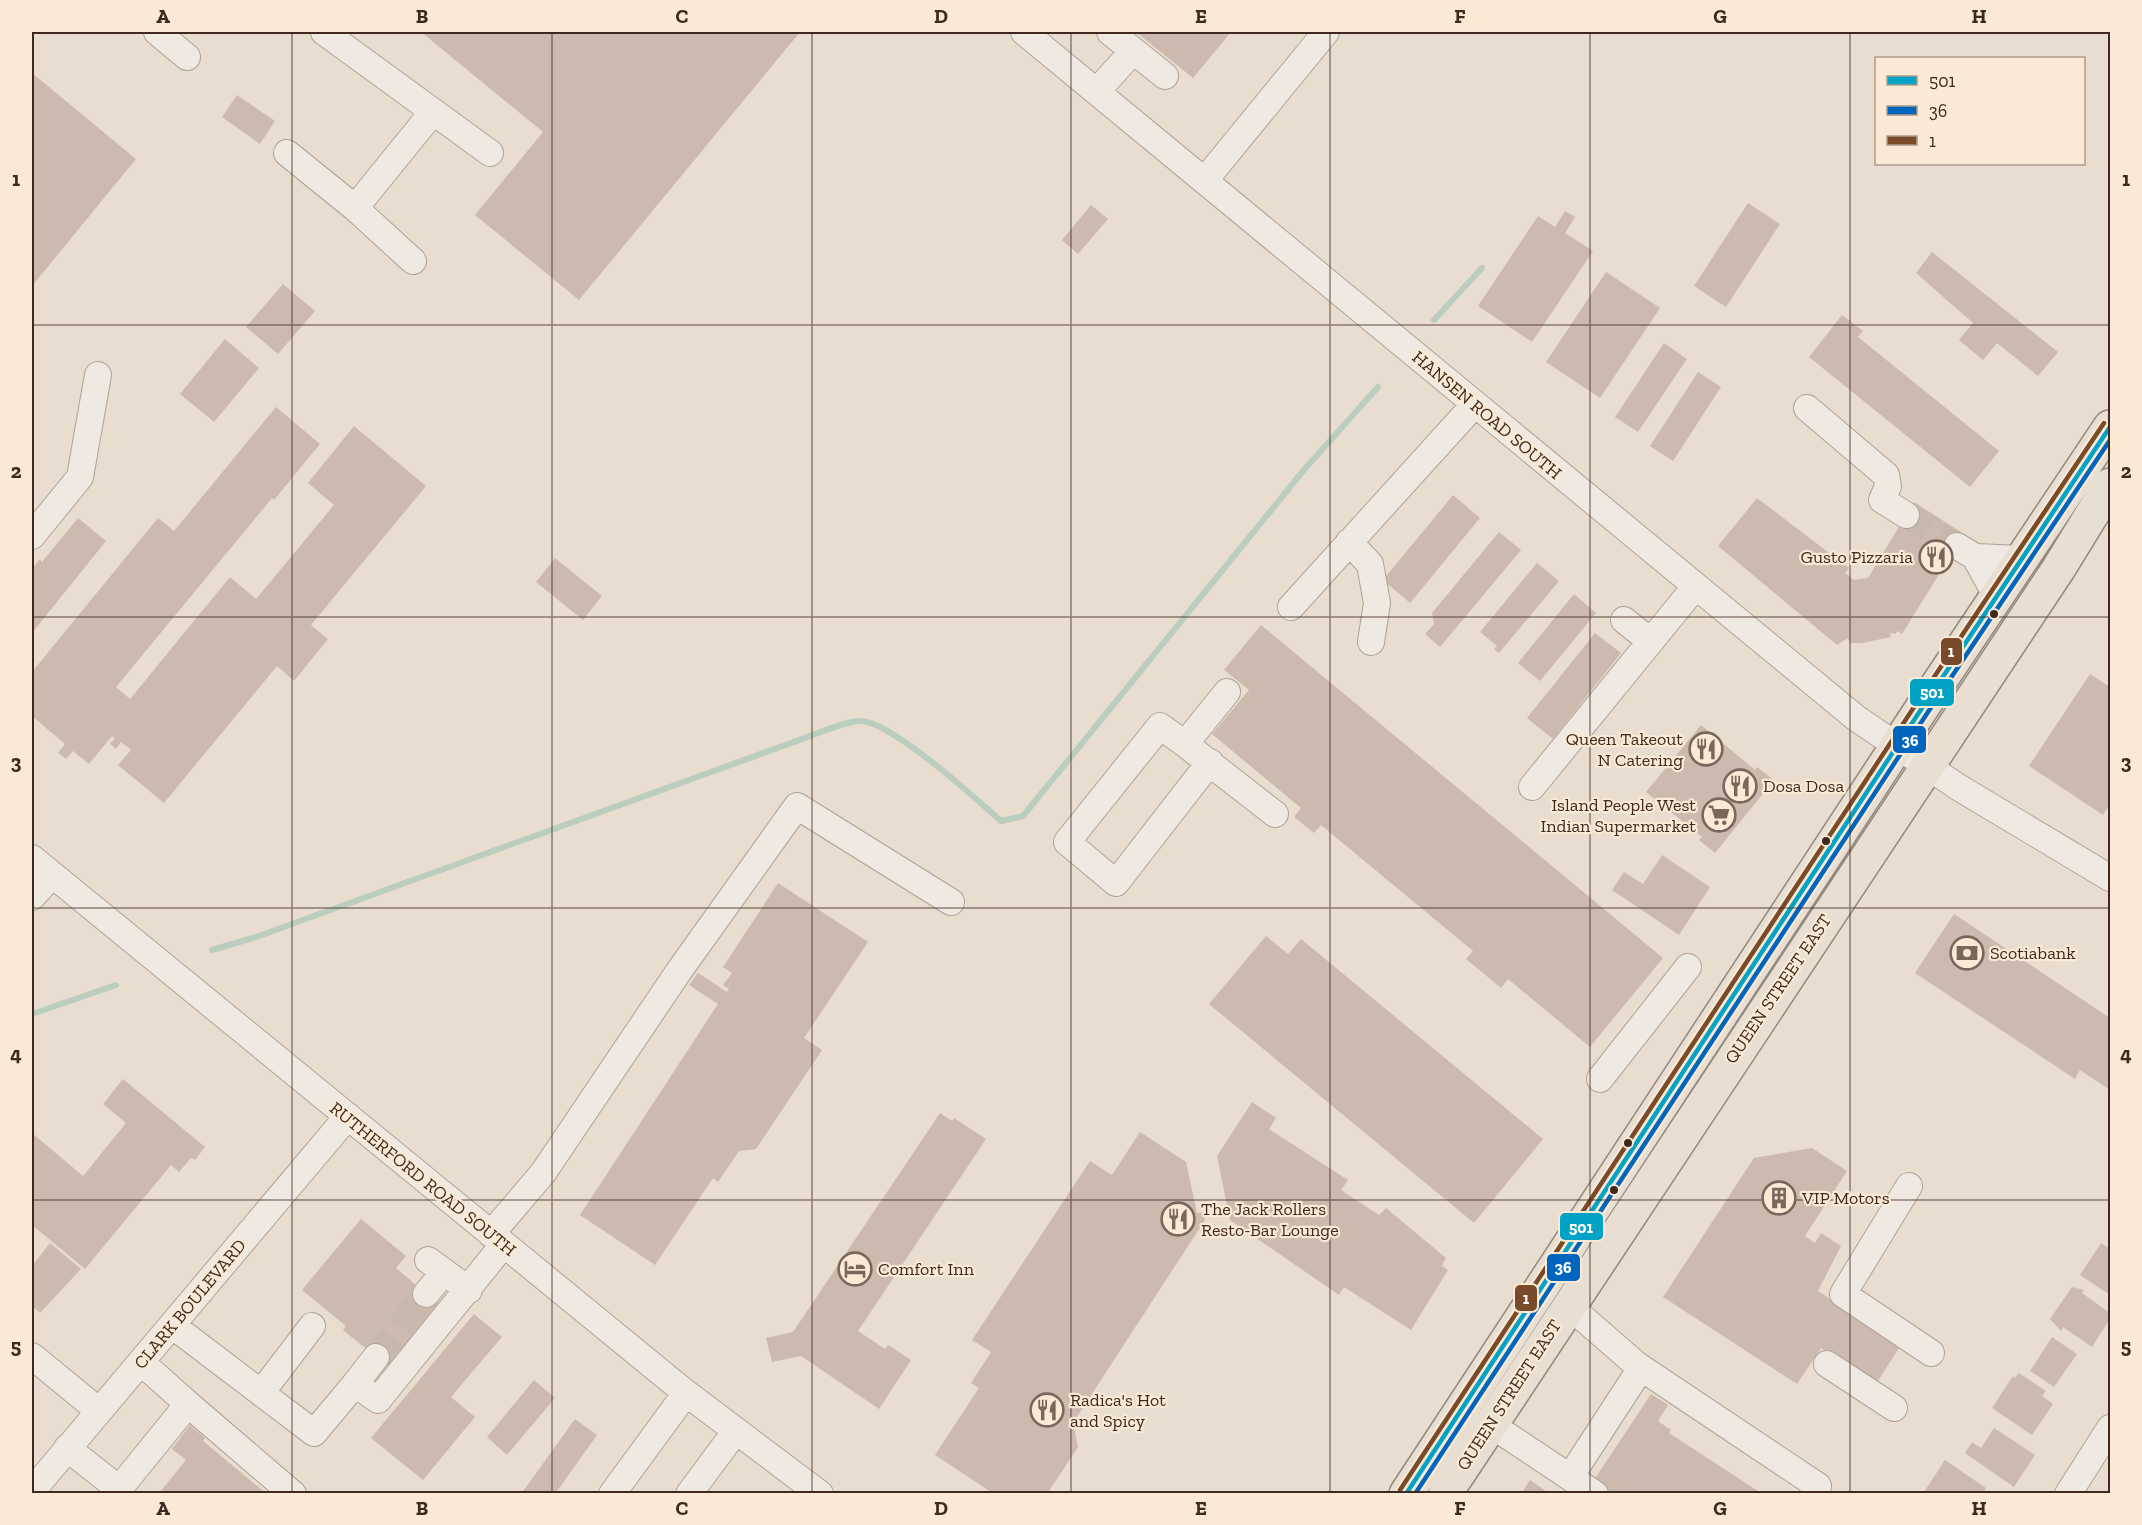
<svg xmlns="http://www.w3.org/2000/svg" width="2142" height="1525" viewBox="0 0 2142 1525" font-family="'Zilla Slab',serif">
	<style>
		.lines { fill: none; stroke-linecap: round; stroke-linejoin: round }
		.stream { stroke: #bacdbf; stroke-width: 6 }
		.building { fill: #cdbaaf }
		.minor-tunnel { stroke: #c6b9ab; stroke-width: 26; stroke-dasharray: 26 13; stroke-linecap: butt }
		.minor-casing { stroke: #aea298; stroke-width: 28 }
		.major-casing { stroke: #93887e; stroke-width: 36 }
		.minor { stroke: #f0e9e1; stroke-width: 26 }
		.major { stroke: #e8ded1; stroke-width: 33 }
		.bus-1-casing { stroke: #f9e9d5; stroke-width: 9 }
		.bus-2-casing { stroke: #f9e9d5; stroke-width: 9 }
		.bus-3-casing { stroke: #f9e9d5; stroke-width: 9 }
		.bus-1 { stroke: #03a3c5; stroke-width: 4.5 }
		.bus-2 { stroke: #0065bd; stroke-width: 4.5 }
		.bus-3 { stroke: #7a4b2a; stroke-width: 4.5 }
		.grid { fill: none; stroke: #3f281d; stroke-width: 1.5; stroke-opacity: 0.55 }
		.bus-dot { fill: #3f281d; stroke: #f9e9d5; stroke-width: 2 }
		.labels { text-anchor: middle; stroke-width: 4.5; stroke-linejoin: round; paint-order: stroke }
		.street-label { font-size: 18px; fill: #3f281d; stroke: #f9e9d5 }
		.poi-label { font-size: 18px; fill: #3f281d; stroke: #f9e9d5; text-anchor: start }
		.line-badge { stroke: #f9e9d5; stroke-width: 2 }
		.badge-label { font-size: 16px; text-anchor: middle; font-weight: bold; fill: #fff }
		.neatline { fill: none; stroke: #3f281d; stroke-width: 2 }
		.grid-label { font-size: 20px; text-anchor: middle; font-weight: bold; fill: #3f281d }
	</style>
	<rect width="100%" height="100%" fill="#e8ddce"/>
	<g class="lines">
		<path class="stream" d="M1434,320L1482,268
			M212,950L256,937L791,743C806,738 847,720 861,721C892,722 975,798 1001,821L1023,816L1303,471L1378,387
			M32,1014L116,985"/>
	</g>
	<path class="building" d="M421,32H800L579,300L475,215L543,132Z
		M1136,32H1231L1193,78Z
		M32,73L136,159L32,286Z
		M237,95L275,121L260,144L222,117Z
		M1748,203L1780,224L1726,307L1694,286Z
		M1091,205L1108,219L1078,254L1062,240Z
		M1565,211L1575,217L1565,233L1593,251L1532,342L1478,306L1538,216L1555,227Z
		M1932,252L2058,352L2038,376L1997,343L1983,360L1959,340L1973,323L1916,273Z
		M1606,272L1660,308L1600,398L1546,362Z
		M283,284L315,311L278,354L246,327Z
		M1842,315L1863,331L1858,337L1999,451L1970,487L1809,357Z
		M225,339L259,368L214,422L180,394Z
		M1664,343L1687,359L1638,432L1615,417Z
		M1698,372L1721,387L1673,461L1650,446Z
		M276,407L320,444L274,500L272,498L116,687L130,699L230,577L256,599L334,505L308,483L354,426L426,486L311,625L328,639L294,681L277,666L164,803L118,765L131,750L121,742L116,749L110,744L115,738L112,736L89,764L73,751L66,759L58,753L65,744L32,716V672L158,518L174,531Z
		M1453,495L1480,518L1410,603L1383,580Z
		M1757,498L1849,568L1845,573L1854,580L1868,578L1914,502L1964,534L1902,634L1897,631L1896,634L1890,633L1891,637L1862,643H1850L1848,638L1837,645L1718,546Z
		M78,518L106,541L32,633V569L40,559L42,562Z
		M1499,532L1521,550L1440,647L1425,634L1434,624L1432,613Z
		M555,558L602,596L583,620L536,582Z
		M1537,563L1559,581L1499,653L1494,649L1497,646L1480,632Z
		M1574,594L1596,613L1540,681L1518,663Z
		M1261,625L1663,958L1590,1047L1508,979L1501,988L1466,959L1473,951L1321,825L1314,833L1294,817L1301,808L1212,734L1249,690L1224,670Z
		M1595,633L1621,653L1553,739L1527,718Z
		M2090,674L2110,687V804L2103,815L2029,766Z
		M1701,725L1755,770L1757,767L1774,780L1715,853L1699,840L1702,837L1646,792Z
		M1662,855L1710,887L1679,935L1612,890L1624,872L1643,884Z
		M778,883L868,942L804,1038L822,1050L756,1149L739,1151L718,1182L713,1178L655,1265L580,1215L718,1004L689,985L698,973L727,992L729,989L723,985L732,973L723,967Z
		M1954,914L2110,1018V1090L2080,1070L2075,1079L1915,973Z
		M1266,936L1288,954L1301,939L1543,1139L1474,1223L1209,1004Z
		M123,1079L205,1147L195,1160L191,1158L179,1172L171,1165L85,1269L32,1225V1133L83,1176L126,1123L103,1104Z
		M1252,1102L1276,1118L1269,1129L1348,1180L1341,1190L1379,1215L1386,1208L1446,1258L1442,1266L1448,1270L1411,1330L1344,1287L1339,1295L1230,1220L1217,1156Z
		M940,1113L952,1121L954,1118L986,1139L858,1331L885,1349L888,1345L911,1360L879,1409L801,1356L772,1362L766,1338L793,1332Z
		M1140,1132L1186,1162L1197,1213L1203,1212L1205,1220L1073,1423L1078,1447L1047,1494H994L935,1455L979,1388L971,1383L991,1352L972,1340L1090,1161L1112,1175Z
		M1812,1148L1847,1171L1805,1236L1815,1243L1821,1233L1841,1246L1818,1291L1901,1345L1876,1384L1821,1348L1797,1384L1663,1297L1754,1158Z
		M361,1219L406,1256L396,1268L443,1308L392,1370L343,1330L346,1326L302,1290Z
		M50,1243L81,1269L40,1313L32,1306V1266Z
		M2101,1243L2110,1249V1295L2080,1275Z
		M2072,1287L2084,1290L2082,1293L2110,1313V1319L2092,1347L2063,1327L2061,1331L2050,1319Z
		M474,1314L502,1337L451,1397L475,1417L423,1480L371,1438Z
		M2052,1337L2077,1354L2054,1387L2030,1371Z
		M2019,1373L2046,1391L2042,1396L2053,1404L2032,1435L1992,1408L2013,1376L2015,1378Z
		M534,1380L555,1398L507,1455L487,1437Z
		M1651,1394L1668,1405L1658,1421L1671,1430L1669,1433L1758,1491L1756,1494H1608L1592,1483Z
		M575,1419L597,1435L555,1494H521Z
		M190,1425L205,1438L203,1441L267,1494L160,1492L186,1460L172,1449Z
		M1994,1428L2035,1455L2014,1487L1965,1453L1972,1442L1981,1448Z
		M1945,1460L1986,1488L1982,1494L1924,1492Z
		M1530,1480L1550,1494H1521Z"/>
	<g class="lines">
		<path class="minor-tunnel" d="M1906,515L1957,546
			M376,1357L426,1294"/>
		<g class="minor-casing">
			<path id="minor" d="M157,32L187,57
				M324,32L490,153
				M1024,32L1856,718L1958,787L2110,878
				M1110,32L1165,76
				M1097,91L1133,51
				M287,153L355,208L432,113
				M1205,180L1326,32
				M355,208L413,261
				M1807,408L1886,475L1888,486L1882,500L1906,515
				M32,536L80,477L98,375
				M1349,542L1370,564L1377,603L1371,642
				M1957,546L1975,557L1997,597
				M1975,557L2022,559
				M1291,607L1475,404
				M1624,620L1650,641
				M1227,692L1185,744L1275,814
				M1185,744L1160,726L1067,842L1116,883L1210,762
				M1532,787L1695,587
				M32,858L686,1393L820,1494
				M32,897L52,875
				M1600,1079L1688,967
				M1909,1186L1843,1294L1931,1353
				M491,1234L543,1173L679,971L797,806L951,902
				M428,1260L469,1290
				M426,1294L444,1272
				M1568,1305L1637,1365L1818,1486L1813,1494
				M173,1326L314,1433L355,1384L378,1400L503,1245
				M32,1356L99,1411
				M1827,1364L1894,1408
				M355,1384L376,1357
				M261,1393L312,1326
				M188,1404L293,1494
				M1490,1424L1595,1494
				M67,1448L119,1489L188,1404L141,1362
				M1570,1477L1641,1368
				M32,1491L348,1116
				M612,1494L686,1393
				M689,1494L735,1432
				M2068,1494L2110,1428"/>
		</g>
		<g class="major-casing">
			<path id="major" d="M1406,1494L1922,708L2110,427
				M1445,1494L2059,568L2110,485"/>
		</g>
		<use href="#minor" class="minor"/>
		<use href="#major" class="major"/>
		<g class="bus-1-casing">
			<path id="bus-1" d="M1406,1494L1922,708L2110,427"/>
		</g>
		<g class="bus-2-casing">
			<path id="bus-2" d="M1415,1494L1928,712L2110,440"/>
		</g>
		<g class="bus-3-casing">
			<path id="bus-3" d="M1400,1490L1916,704L2104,423"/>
		</g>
		<use href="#bus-1" class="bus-1"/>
		<use href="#bus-2" class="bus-2"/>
		<use href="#bus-3" class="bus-3"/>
	</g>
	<path class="grid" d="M292,32V1494M552,32V1494M812,32V1494M1071,32V1494M1330,32V1494M1590,32V1494M1850,32V1494M32,325H2110M32,617H2110M32,908H2110M32,1200H2110"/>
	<defs>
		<g id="restaurant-ring" transform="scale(1.725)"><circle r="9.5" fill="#f9e9d5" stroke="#7a675b" stroke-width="1.5"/><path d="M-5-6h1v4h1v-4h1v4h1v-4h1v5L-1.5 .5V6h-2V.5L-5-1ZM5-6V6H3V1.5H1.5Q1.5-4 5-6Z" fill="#7a675b"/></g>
		<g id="supermarket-ring" transform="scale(1.725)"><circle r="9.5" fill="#f9e9d5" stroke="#7a675b" stroke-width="1.5"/><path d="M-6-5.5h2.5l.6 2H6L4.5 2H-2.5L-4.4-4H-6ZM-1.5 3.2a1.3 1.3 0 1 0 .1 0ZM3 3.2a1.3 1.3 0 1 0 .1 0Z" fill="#7a675b"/></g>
		<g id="bank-ring" transform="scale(1.725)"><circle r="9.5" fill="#f9e9d5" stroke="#7a675b" stroke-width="1.5"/><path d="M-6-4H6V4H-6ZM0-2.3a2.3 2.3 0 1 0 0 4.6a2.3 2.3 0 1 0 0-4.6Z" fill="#7a675b"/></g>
		<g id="building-ring" transform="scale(1.725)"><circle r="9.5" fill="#f9e9d5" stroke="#7a675b" stroke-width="1.5"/><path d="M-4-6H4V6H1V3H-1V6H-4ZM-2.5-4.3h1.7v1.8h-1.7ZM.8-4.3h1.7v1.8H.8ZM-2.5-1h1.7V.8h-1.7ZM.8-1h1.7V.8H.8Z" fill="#7a675b"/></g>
		<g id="hotel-ring" transform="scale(1.725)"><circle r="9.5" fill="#f9e9d5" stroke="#7a675b" stroke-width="1.5"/><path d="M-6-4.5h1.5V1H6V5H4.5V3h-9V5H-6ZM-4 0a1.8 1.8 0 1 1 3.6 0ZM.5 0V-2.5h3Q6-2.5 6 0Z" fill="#7a675b"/></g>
	</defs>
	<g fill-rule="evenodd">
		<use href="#restaurant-ring" x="1936" y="557"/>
		<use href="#restaurant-ring" x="1706" y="749"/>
		<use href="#restaurant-ring" x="1740" y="786"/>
		<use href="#supermarket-ring" x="1719" y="815"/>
		<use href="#bank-ring" x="1967" y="953"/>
		<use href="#building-ring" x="1779" y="1198"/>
		<use href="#restaurant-ring" x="1178" y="1219"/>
		<use href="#hotel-ring" x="855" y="1269"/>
		<use href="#restaurant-ring" x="1047" y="1410"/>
	</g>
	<g class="bus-dot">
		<circle cx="1994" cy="614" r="5"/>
		<circle cx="1826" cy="841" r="5"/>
		<circle cx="1628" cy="1143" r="5"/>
		<circle cx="1614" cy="1190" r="5"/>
	</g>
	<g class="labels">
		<g class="street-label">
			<text transform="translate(1487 415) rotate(40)" y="6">HANSEN ROAD SOUTH</text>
			<text transform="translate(1778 989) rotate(-56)" y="6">QUEEN STREET EAST</text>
			<text transform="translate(423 1179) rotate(39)" y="6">RUTHERFORD ROAD SOUTH</text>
			<text transform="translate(190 1304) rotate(-50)" y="6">CLARK BOULEVARD</text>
			<text transform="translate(1509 1395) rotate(-57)" y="6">QUEEN STREET EAST</text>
		</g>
		<g class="poi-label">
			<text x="1913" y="563" text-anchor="end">Gusto Pizzaria</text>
			<text x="1683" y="745" text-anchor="end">Queen Takeout<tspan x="1683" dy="21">N Catering</tspan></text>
			<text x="1763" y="792">Dosa Dosa</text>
			<text x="1696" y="811" text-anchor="end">Island People West<tspan x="1696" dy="21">Indian Supermarket</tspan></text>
			<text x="1990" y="959">Scotiabank</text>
			<text x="1802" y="1204">VIP Motors</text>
			<text x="1201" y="1215">The Jack Rollers<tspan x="1201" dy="21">Resto-Bar Lounge</tspan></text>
			<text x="878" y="1275">Comfort Inn</text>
			<text x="1070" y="1406">Radica's Hot<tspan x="1070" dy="21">and Spicy</tspan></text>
		</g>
	</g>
	<g class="line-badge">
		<rect x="1940" y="637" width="23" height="29" rx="6" fill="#7a4b2a"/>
		<rect x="1909" y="678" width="46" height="29" rx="6" fill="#03a3c5"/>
		<rect x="1892" y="725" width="35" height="29" rx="6" fill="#0065bd"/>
		<rect x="1559" y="1212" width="45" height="29" rx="6" fill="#03a3c5"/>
		<rect x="1546" y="1253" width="35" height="29" rx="6" fill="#0065bd"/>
		<rect x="1514" y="1284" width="24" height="28" rx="6" fill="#7a4b2a"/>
	</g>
	<g class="badge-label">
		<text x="1951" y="657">1</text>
		<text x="1932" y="698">501</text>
		<text x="1910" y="746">36</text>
		<text x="1581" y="1233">501</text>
		<text x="1563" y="1273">36</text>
		<text x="1526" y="1304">1</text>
	</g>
	<rect width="2142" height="1525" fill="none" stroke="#f9e9d5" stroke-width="66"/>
	<rect x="1875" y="57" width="210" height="108" fill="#f9e9d5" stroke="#af9c8b" stroke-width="1.5"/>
	<rect x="1887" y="76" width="30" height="9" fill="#03a3c5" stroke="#af9c8b" stroke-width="1.5"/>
	<text x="1929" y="87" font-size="18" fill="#3f281d">501</text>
	<rect x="1887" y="106" width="30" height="9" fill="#0065bd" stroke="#af9c8b" stroke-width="1.5"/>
	<text x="1929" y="117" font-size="18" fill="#3f281d">36</text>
	<rect x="1887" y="136" width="30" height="9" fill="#7a4b2a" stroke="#af9c8b" stroke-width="1.5"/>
	<text x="1929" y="147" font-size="18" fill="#3f281d">1</text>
	<rect x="33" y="33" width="2076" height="1459" class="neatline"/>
	<g class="grid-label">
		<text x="163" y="23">A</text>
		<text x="422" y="23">B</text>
		<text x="682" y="23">C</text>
		<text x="941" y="23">D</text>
		<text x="1201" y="23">E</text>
		<text x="1460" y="23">F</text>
		<text x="1720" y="23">G</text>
		<text x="1979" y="23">H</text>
		<text x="16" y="186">1</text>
		<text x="2126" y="186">1</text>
		<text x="16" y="478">2</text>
		<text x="2126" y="478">2</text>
		<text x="16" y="769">3</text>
		<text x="2126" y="769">3</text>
		<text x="16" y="1061">4</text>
		<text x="2126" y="1061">4</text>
		<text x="16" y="1353">5</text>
		<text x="2126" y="1353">5</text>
		<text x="163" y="1515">A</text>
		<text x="422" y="1515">B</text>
		<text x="682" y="1515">C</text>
		<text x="941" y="1515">D</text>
		<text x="1201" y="1515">E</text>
		<text x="1460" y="1515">F</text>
		<text x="1720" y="1515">G</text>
		<text x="1979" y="1515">H</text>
	</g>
</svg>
